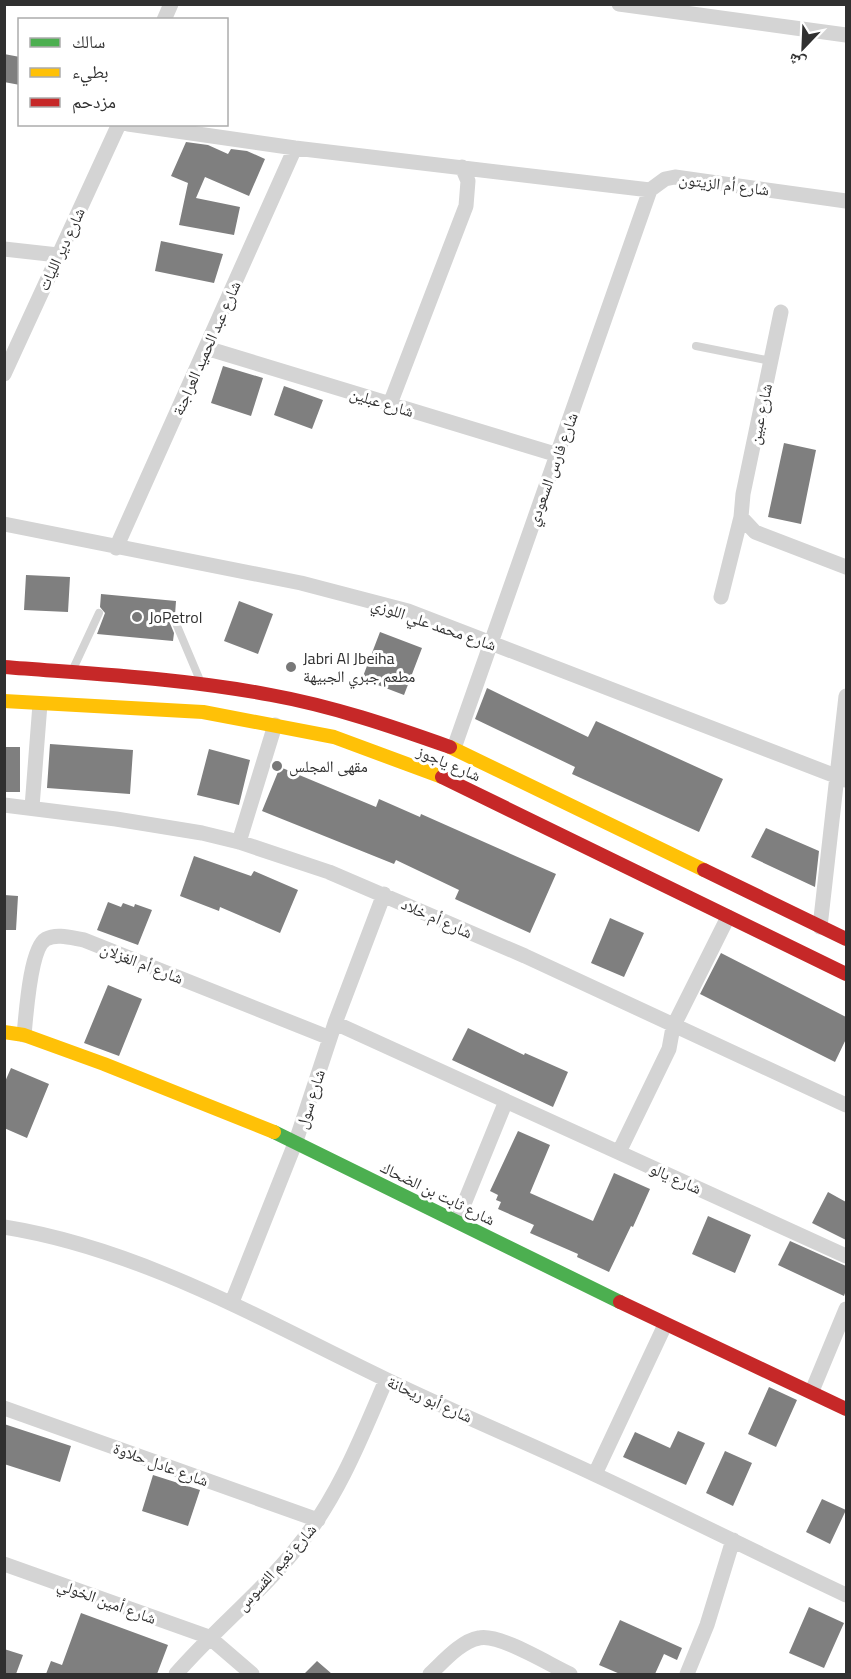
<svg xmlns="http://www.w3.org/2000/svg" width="851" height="1679" viewBox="0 0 851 1679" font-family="'Titillium Web','Noto Naskh Arabic',sans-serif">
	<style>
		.building { fill: #7f7f7f }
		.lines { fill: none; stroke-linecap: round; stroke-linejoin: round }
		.lane { stroke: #d4d4d4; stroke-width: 8 }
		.street { stroke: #d4d4d4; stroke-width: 15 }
		.fast { stroke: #4caf50; stroke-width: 14 }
		.slow { stroke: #ffc107; stroke-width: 14 }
		.jam { stroke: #c62828; stroke-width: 14 }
		.poi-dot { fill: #787878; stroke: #fff; stroke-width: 2 }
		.labels { text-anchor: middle; stroke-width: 6; stroke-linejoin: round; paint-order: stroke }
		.street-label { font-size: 16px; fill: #303030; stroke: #fff }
		.poi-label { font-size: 16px; fill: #303030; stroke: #fff; text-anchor: start }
	</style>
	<rect width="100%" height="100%" fill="#fff"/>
	<path class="building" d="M4,54L20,57V85L4,82Z
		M186,142L208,145L228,154L231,149L247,151L265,159L249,196L205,177L196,198L240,207L234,235L179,225L188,183L171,176Z
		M161,241L223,254L214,283L155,271Z
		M223,366L263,378L251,416L211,403Z
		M284,386L323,400L312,429L274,415Z
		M784,443L816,450L801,524L768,517Z
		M26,575L70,577L68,612L24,610Z
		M101,594L176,601L175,615L169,621L174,633L173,641L97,634L105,613L100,607Z
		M239,601L273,614L258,654L224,641Z
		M380,632L422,648L404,695L362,679Z
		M487,688L588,737L596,721L723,779L699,832L572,774L575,767L475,719Z
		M50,744L133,750L130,794L47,788Z
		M4,747H20V792H4Z
		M209,749L250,760L239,805L197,795Z
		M280,767L376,807L379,799L420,817L421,814L556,874L530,933L455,899L459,890L396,860L394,864L262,811Z
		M766,828L819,851L815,887L751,857Z
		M194,856L251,876L254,871L298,890L280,933L220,907L219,911L180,896Z
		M4,895L18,896L16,930H4Z
		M108,902L121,907L123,903L134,907L135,904L152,910L138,945L97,930Z
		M610,918L644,933L624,977L591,963Z
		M721,953L846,1017V1039L835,1062L700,994Z
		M108,985L142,999L119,1056L84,1043Z
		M468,1028L524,1055L525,1053L568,1072L553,1107L452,1060Z
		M11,1068L49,1084L27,1138L4,1128V1084Z
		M518,1131L550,1145L530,1193L593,1221L614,1173L650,1189L633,1227L631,1226L609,1272L577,1257L578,1254L530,1233L534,1225L498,1209L501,1202L496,1200L498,1195L490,1191Z
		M828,1192L846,1202V1240L812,1223Z
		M708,1216L751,1235L735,1273L692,1254Z
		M790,1241L846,1266V1290L844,1296L778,1265Z
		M769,1387L797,1400L776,1447L748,1434Z
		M4,1424L71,1446L60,1482L4,1464Z
		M678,1431L705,1443L686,1485L623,1457L635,1432L670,1448Z
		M725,1451L752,1463L733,1506L706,1493Z
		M153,1475L200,1490L188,1526L142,1511Z
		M822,1499L846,1510L830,1544L806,1532Z
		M809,1607L844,1623L824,1668L789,1653Z
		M81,1613L168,1645L157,1674H46L51,1661L62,1665Z
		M620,1620L682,1648L677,1660L664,1654L655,1674H620L599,1665Z
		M4,1649L23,1655L16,1674H4Z
		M317,1661L332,1674H304Z"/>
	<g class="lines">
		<path class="lane" d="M696,346L771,361
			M175,621L199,678
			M73,669L99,613"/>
		<path class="street" d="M619,4L846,35
			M164,20L171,4
			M128,124L295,148L650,190L665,179L675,177L846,201
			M4,249L58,255
			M206,348L558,455
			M4,374L119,124
			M390,404L466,206L468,181L462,167
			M741,517L755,532L846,567
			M4,524L301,583L408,611L846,780
			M116,548L295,148
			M721,597L741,517L743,494L781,312
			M454,748L650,190
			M4,805L116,819L202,833L239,842L329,872L525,956L846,1105
			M32,807L40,704
			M239,842L275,725
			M820,927L846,696
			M335,1023L846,1256
			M24,1035C26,1016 30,948 46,939C57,933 72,938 84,940L330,1038
			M619,1152L669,1049L673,1027L728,917
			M457,1221L506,1101
			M4,1227C141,1249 262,1320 385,1379C455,1413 526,1442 596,1475C680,1514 763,1556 846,1595
			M232,1302L296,1141L335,1023L384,894
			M812,1391L846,1309
			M4,1408L318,1520
			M595,1474L665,1325
			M4,1564L209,1637L252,1674
			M176,1674C215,1629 262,1592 299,1545C338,1497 362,1436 386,1380
			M430,1674C443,1662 461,1641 479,1638C499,1633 550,1665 570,1674
			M687,1674L707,1625L733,1540"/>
		<path class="fast" d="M274,1132L620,1302"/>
		<path class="slow" d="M4,701L203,712L334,737L442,777
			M450,747L704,870
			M4,1032L24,1035L104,1064L274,1132"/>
		<path class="jam" d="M4,667C93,674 183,678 271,695C332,706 391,726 450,747
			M442,777L846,974
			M704,870L846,939
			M620,1302L846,1409"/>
	</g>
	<g class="poi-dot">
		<circle cx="137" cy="617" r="6"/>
		<circle cx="291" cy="667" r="6"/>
		<circle cx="277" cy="766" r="6"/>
	</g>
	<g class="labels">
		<g class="street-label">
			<text transform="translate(724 184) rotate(7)" y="6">شارع أم الزيتون</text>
			<text transform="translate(61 249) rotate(-65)" y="6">شارع دير الليات</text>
			<text transform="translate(206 348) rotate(-66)" y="6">شارع عبد الحميد العراجنة</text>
			<text transform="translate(382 402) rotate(17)" y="6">شارع عبلين</text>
			<text transform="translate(760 414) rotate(-78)" y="6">شارع عبين</text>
			<text transform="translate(552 469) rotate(-70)" y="6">شارع فارس السعودي</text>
			<text transform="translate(434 624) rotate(19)" y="6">شارع محمد علي اللوزي</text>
			<text transform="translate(449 763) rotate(23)" y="6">شارع ياجوز</text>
			<text transform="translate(437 918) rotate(24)" y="6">شارع أم خلاد</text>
			<text transform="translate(142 963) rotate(21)" y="6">شارع أم الغزلان</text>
			<text transform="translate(310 1099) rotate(-72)" y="6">شارع سول</text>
			<text transform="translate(676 1178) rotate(24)" y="6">شارع يالو</text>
			<text transform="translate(438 1193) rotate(26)" y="6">شارع ثابت بن الضحاك</text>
			<text transform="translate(430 1399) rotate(24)" y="6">شارع أبو ريحانة</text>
			<text transform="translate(161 1464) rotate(20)" y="6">شارع عادل حلاوة</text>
			<text transform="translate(276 1567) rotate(-48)" y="6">شارع نعيم القسوس</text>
			<text transform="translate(107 1601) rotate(20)" y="6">شارع أمين الخولي</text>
		</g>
		<g class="poi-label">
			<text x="149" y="623">JoPetrol</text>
			<text x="303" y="664">Jabri Al Jbeiha<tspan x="303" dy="18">مطعم جبري الجبيهة</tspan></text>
			<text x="289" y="772">مقهى المجلس</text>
		</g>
	</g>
	<rect width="851" height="1679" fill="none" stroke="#303030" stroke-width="12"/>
	<rect x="18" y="18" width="210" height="108" fill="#ffffff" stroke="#acacac" stroke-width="1.5"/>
	<rect x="30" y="38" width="30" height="9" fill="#4caf50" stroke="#acacac" stroke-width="1.5"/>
	<text x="72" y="48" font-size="18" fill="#303030">سالك</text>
	<rect x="30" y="68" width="30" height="9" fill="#ffc107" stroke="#acacac" stroke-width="1.5"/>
	<text x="72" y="78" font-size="18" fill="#303030">بطيء</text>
	<rect x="30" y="98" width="30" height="9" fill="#c62828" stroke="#acacac" stroke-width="1.5"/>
	<text x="72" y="108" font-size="18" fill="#303030">مزدحم</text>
	<g transform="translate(803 48) rotate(203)" stroke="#ffffff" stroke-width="4.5" paint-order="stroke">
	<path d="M0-4.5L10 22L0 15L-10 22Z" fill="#303030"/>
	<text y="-9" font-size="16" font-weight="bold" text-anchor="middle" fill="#303030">ش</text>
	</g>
</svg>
